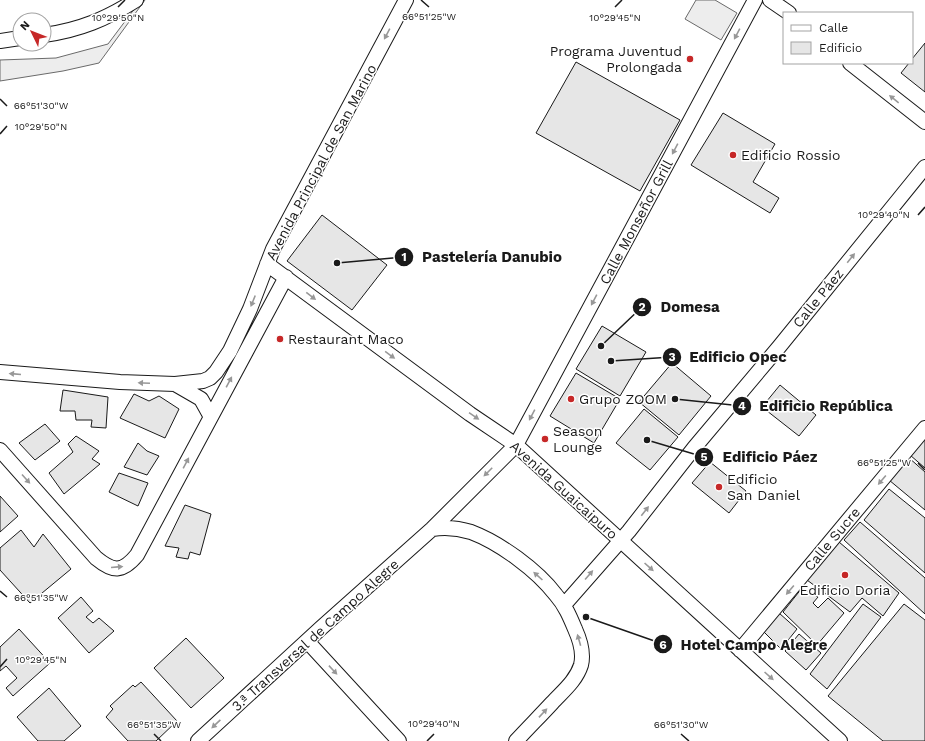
<svg xmlns="http://www.w3.org/2000/svg" width="925" height="741" viewBox="0 0 925 741" font-family="'Work Sans',sans-serif">
	<style>
		.built { fill: #ededed; stroke: #6a6a6a }
		.building { fill: #e6e6e6; stroke: #1a1a1a }
		.lines { fill: none; stroke-linecap: round; stroke-linejoin: round }
		.street-casing { stroke: #1a1a1a; stroke-width: 16 }
		.street { stroke: #fff; stroke-width: 14 }
		.oneway { fill: #989898 }
		.ticks { fill: none; stroke: #1a1a1a; stroke-width: 1.5 }
		.poi-dot { fill: #c62828; stroke: #fff; stroke-width: 1.5 }
		.labels { text-anchor: middle; stroke-width: 3; stroke-linejoin: round; paint-order: stroke }
		.poi-label { font-size: 14px; fill: #1a1a1a; stroke: #fff; text-anchor: start }
		.street-label { font-size: 14px; fill: #1a1a1a; stroke: #fff }
		.ticks-label { font-size: 10px; text-anchor: middle; fill: #1a1a1a; stroke: #fff; stroke-width: 3; stroke-linejoin: round; paint-order: stroke }
		.leader { fill: none; stroke: #1a1a1a; stroke-width: 1.5 }
		.callout-dot { fill: #1a1a1a; stroke: #fff; stroke-width: 1.5 }
		.mark-label { font-size: 12px; text-anchor: middle; font-weight: bold; fill: #fff }
		.callout-label { font-size: 15px; text-anchor: middle; font-weight: bold; fill: #1a1a1a; stroke: #fff; stroke-width: 3; stroke-linejoin: round; paint-order: stroke }
	</style>
	<rect width="100%" height="100%" fill="#fff"/>
	<path class="built" d="M141,0H145L99,63L63,71L0,81V60L56,58L108,44Z
		M696,0H715L737,13L721,40L685,19Z"/>
	<path class="building" d="M925,43V92L901,73L909,63H912V59Z
		M576,62L680,120L640,191L536,133Z
		M723,113L775,144L753,182L779,198L770,213L691,165Z
		M322,215L387,265L352,310L287,261Z
		M602,326L646,352L620,396L576,369Z
		M672,363L711,396L679,435L639,402Z
		M576,373L620,399L594,443L550,416Z
		M780,385L816,415L799,436L762,407Z
		M63,390L108,397L106,428L91,427L92,420H76L75,411H60Z
		M134,394L149,401L159,396L179,409L165,438L120,418Z
		M644,409L678,437L650,470L616,443Z
		M45,424L60,441L35,460L19,443Z
		M76,436L99,451L92,459L100,464L64,494L49,473L73,452L68,444Z
		M925,438V468L910,455Z
		M138,443L147,451L159,456L147,475L124,467Z
		M908,457L925,472V510L889,480Z
		M710,462L746,491L729,513L692,483Z
		M119,473L148,483L138,506L109,492Z
		M889,489L925,518V573L864,520Z
		M0,496L18,516L0,532Z
		M185,505L211,514L200,555L190,552L188,559L176,557L179,548L165,546Z
		M860,522L925,578V614L844,540Z
		M21,530L34,547L43,534L71,569L30,603L0,570V548Z
		M839,542L899,593L883,616L862,598L850,612L807,580Z
		M802,588L818,597L813,603L818,608L828,598L844,613L817,645L783,612Z
		M81,597L93,611L86,617L93,623L99,618L114,631L89,653L58,618Z
		M863,604L881,617L827,689L810,674Z
		M904,604L925,620V741H883L828,696Z
		M779,613L797,629L781,649L763,631Z
		M19,629L50,663L13,696L6,688L17,678L6,666L0,671V647Z
		M799,634L821,653L806,670L785,651Z
		M186,638L224,678L191,708L154,668Z
		M141,682L177,721L156,741H128L106,717L113,709L110,706L133,685L135,687Z
		M49,688L81,726L64,741H38L17,717Z"/>
	<g class="lines">
		<g class="street-casing">
			<path id="street" d="M770,0L789,13
				M44,35C80,30 106,19 136,0
				M0,41L20,38
				M850,63L925,122
				M267,264L470,414L516,445L840,741
				M0,372L120,382L175,384L201,399L211,417
				M175,384L203,381L210,378L216,372L230,351L250,309L273,249L406,0
				M0,450L96,558C113,572 122,573 137,555L286,277
				M432,529C445,527 458,528 471,532C500,543 537,570 556,595C565,605 570,617 575,629C580,640 584,653 581,665C576,681 562,692 552,703C540,716 528,728 516,741
				M564,605L629,531L694,448L779,347L925,167
				M307,641L399,741
				M740,650L925,428
				M198,741L321,628L432,529L516,445L755,0"/>
		</g>
		<use href="#street" class="street"/>
	</g>
	<defs><path id="oneway-solid" d="M-6-.8H1V-3.2L6.5 0L1 3.2V.8H-6Z"/></defs>
	<g class="oneway">
		<use href="#oneway-solid" transform="translate(387 34) rotate(118)"/>
		<use href="#oneway-solid" transform="translate(737 34) rotate(118)"/>
		<use href="#oneway-solid" transform="translate(894 99) rotate(-141)"/>
		<use href="#oneway-solid" transform="translate(675 149) rotate(118)"/>
		<use href="#oneway-solid" transform="translate(851 258) rotate(-51)"/>
		<use href="#oneway-solid" transform="translate(311 296) rotate(38)"/>
		<use href="#oneway-solid" transform="translate(594 300) rotate(118)"/>
		<use href="#oneway-solid" transform="translate(253 301) rotate(112)"/>
		<use href="#oneway-solid" transform="translate(390 355) rotate(36)"/>
		<use href="#oneway-solid" transform="translate(15 374) rotate(-175)"/>
		<use href="#oneway-solid" transform="translate(229 382) rotate(-62)"/>
		<use href="#oneway-solid" transform="translate(144 383) rotate(-178)"/>
		<use href="#oneway-solid" transform="translate(532 415) rotate(118)"/>
		<use href="#oneway-solid" transform="translate(474 416) rotate(34)"/>
		<use href="#oneway-solid" transform="translate(186 463) rotate(-62)"/>
		<use href="#oneway-solid" transform="translate(488 472) rotate(135)"/>
		<use href="#oneway-solid" transform="translate(26 479) rotate(48)"/>
		<use href="#oneway-solid" transform="translate(882 480) rotate(130)"/>
		<use href="#oneway-solid" transform="translate(645 511) rotate(-52)"/>
		<use href="#oneway-solid" transform="translate(117 567) rotate(-5)"/>
		<use href="#oneway-solid" transform="translate(649 567) rotate(42)"/>
		<use href="#oneway-solid" transform="translate(589 575) rotate(-49)"/>
		<use href="#oneway-solid" transform="translate(538 576) rotate(-138)"/>
		<use href="#oneway-solid" transform="translate(790 590) rotate(130)"/>
		<use href="#oneway-solid" transform="translate(579 640) rotate(-106)"/>
		<use href="#oneway-solid" transform="translate(333 670) rotate(47)"/>
		<use href="#oneway-solid" transform="translate(769 676) rotate(42)"/>
		<use href="#oneway-solid" transform="translate(543 713) rotate(-47)"/>
		<use href="#oneway-solid" transform="translate(216 724) rotate(137)"/>
	</g>
	<path class="ticks" d="M421,0L429,7M118,7L125,0M615,7L622,0M0,99L7,106M0,134L7,126M918,215L925,207M918,463L925,470M0,591L7,597M0,667L7,659M154,734L161,741M681,734L689,741M427,741L434,734"/>
	<g class="poi-dot">
		<circle cx="690" cy="59" r="4"/>
		<circle cx="733" cy="155" r="4"/>
		<circle cx="280" cy="339" r="4"/>
		<circle cx="571" cy="399" r="4"/>
		<circle cx="545" cy="439" r="4"/>
		<circle cx="719" cy="487" r="4"/>
		<circle cx="845" cy="575" r="4"/>
	</g>
	<g class="labels">
		<g class="poi-label">
			<text x="682" y="56" text-anchor="end">Programa Juventud<tspan x="682" dy="16">Prolongada</tspan></text>
			<text x="741" y="160">Edificio Rossio</text>
			<text x="288" y="344">Restaurant Maco</text>
			<text x="579" y="404">Grupo ZOOM</text>
			<text x="553" y="436">Season<tspan x="553" dy="16">Lounge</tspan></text>
			<text x="727" y="484">Edificio<tspan x="727" dy="16">San Daniel</tspan></text>
			<text x="845" y="595" text-anchor="middle">Edificio Doria</text>
		</g>
		<g class="street-label">
			<text transform="translate(321 162) rotate(-62)" y="5">Avenida Principal de San Marino</text>
			<text transform="translate(636 222) rotate(-62)" y="5">Calle Monseñor Grill</text>
			<text transform="translate(818 298) rotate(-51)" y="5">Calle Páez</text>
			<text transform="translate(564 490) rotate(42)" y="5">Avenida Guaicaipuro</text>
			<text transform="translate(832 539) rotate(-50)" y="5">Calle Sucre</text>
			<text transform="translate(315 635) rotate(-42)" y="5">3.ª Transversal de Campo Alegre</text>
		</g>
	</g>
	<g class="ticks-label">
		<text x="429" y="20">66°51'25"W</text>
		<text x="118" y="21">10°29'50"N</text>
		<text x="615" y="21">10°29'45"N</text>
		<text x="41" y="109">66°51'30"W</text>
		<text x="41" y="130">10°29'50"N</text>
		<text x="884" y="218">10°29'40"N</text>
		<text x="884" y="466">66°51'25"W</text>
		<text x="41" y="601">66°51'35"W</text>
		<text x="41" y="663">10°29'45"N</text>
		<text x="434" y="727">10°29'40"N</text>
		<text x="154" y="728">66°51'35"W</text>
		<text x="681" y="728">66°51'30"W</text>
	</g>
	<path class="leader" d="M337 263L404 257M601 346L642 307M611 361L672 357M675 399L742 406M647 440L704 457M586 617L663 644"/>
	<g class="callout-dot">
		<circle cx="337" cy="263" r="4"/>
		<circle cx="601" cy="346" r="4"/>
		<circle cx="611" cy="361" r="4"/>
		<circle cx="675" cy="399" r="4"/>
		<circle cx="647" cy="440" r="4"/>
		<circle cx="586" cy="617" r="4"/>
		<circle cx="404" cy="257" r="10"/>
		<circle cx="642" cy="307" r="10"/>
		<circle cx="672" cy="357" r="10"/>
		<circle cx="742" cy="406" r="10"/>
		<circle cx="704" cy="457" r="10"/>
		<circle cx="663" cy="644" r="10"/>
	</g>
	<g class="mark-label">
		<text x="404" y="261">1</text>
		<text x="642" y="311">2</text>
		<text x="672" y="361">3</text>
		<text x="742" y="410">4</text>
		<text x="704" y="461">5</text>
		<text x="663" y="649">6</text>
	</g>
	<g class="callout-label">
		<text x="492" y="262">Pastelería Danubio</text>
		<text x="690" y="312">Domesa</text>
		<text x="738" y="362">Edificio Opec</text>
		<text x="826" y="411">Edificio República</text>
		<text x="770" y="462">Edificio Páez</text>
		<text x="754" y="650">Hotel Campo Alegre</text>
	</g>
	<rect x="783" y="12" width="130" height="52" fill="#ffffff" stroke="#a3a3a3"/>
	<rect x="791" y="25" width="20" height="6" fill="#ffffff" stroke="#a3a3a3"/>
	<text x="819" y="32" font-size="12" fill="#1a1a1a">Calle</text>
	<rect x="791" y="42" width="20" height="12" fill="#e6e6e6" stroke="#a3a3a3"/>
	<text x="819" y="52" font-size="12" fill="#1a1a1a">Edificio</text>
	<g transform="translate(32 32) rotate(313)"><circle r="19" fill="#ffffff" stroke="#a3a3a3"/>
	<path d="M0-3L7 15L0 10L-7 15Z" fill="#c62828"/>
	<text y="-6" font-size="11" font-weight="bold" text-anchor="middle" fill="#1a1a1a">N</text>
	</g>
</svg>
